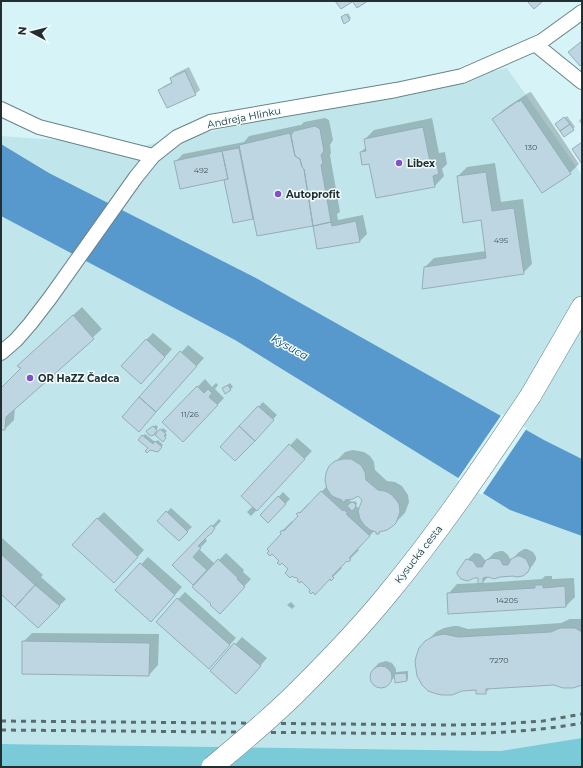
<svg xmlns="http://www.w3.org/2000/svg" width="583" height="768" viewBox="0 0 583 768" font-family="Montserrat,sans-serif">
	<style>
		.built { fill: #c0e6ec }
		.green { fill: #7bcad7 }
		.water { fill: #5798cd }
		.pier { fill: #d6f3f8 }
		.shadow { fill: #0003; fill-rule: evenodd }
		.building { fill: #bdd6e1; stroke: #95adb8 }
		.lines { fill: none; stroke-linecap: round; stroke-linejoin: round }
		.street-casing { stroke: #698387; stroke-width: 16 }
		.primary-casing { stroke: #698387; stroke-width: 22 }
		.street { stroke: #fff; stroke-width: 14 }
		.primary { stroke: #fff; stroke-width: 21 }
		.rail { stroke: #5b6c6f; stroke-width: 3; stroke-dasharray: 5 5; stroke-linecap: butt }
		.primary-bridge-casing { stroke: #698387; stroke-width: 22; stroke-linecap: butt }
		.primary-bridge { stroke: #fff; stroke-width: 21 }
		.poi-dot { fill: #8352cb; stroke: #f1fdfe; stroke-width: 1.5 }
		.labels { text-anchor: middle; stroke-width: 3; stroke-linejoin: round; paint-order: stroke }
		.number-label { font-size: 8px; fill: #4a585c }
		.street-label { font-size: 10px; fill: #232e30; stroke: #f1fdfe }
		.poi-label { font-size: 10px; font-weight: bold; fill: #232e30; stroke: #f1fdfe; text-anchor: start }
		.water-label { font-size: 11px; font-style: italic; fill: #063b5e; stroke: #f1fdfe }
	</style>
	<rect width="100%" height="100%" fill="#d6f3f8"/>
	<path class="built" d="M507,68L582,175V459L544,440L256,278L49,173L1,144V136L142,146Z
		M1,216L235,340L510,510L582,536V738L500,751L1,744Z"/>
	<path class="green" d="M582,738V767H1V744L500,751Z"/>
	<path class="water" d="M1,144L49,173L256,278L544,440L582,459V536L510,510L235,340L1,216Z"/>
	<path class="pier" d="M502,414L527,428L482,495L457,480Z"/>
	<path class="shadow" d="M348,13L351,18L349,20L344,16Z
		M189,67L200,90L195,94L160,90L164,86L172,82L171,78L175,74Z
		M531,92L579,164L570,173L493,120L503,110L528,93Z
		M567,116L575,127L564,136L559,122Z
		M582,117V125L579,121Z
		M325,118L329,120L333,140L330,145L331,153L330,155L340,212L337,214L338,220L363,215L367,234L360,241L314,224L254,217L253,218L234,222L225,179L176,161L183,154L244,142L249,136L300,125V126L304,122Z
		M432,118L439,153L445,152L447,164L442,169L444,176L435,186L376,197L370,163L361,152L366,147L365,139L374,130Z
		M495,163L501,202L523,199L532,264L523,273L425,267L434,258L486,251L482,219L458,176L467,167Z
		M82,307L102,329L15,408L14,420L5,429H1V389L22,368L28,357Z
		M153,333L172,349L148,376L146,340Z
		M188,345L204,358L143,426L123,416Z
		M205,379L212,387L216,383L218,385L215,389L224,398L190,434L164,422Z
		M230,383L233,387L225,393L223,389Z
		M263,402L277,415L235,460L221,447Z
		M156,425L158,427L154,433L150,429Z
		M163,428L167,431L165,433L167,435L162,440L156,435Z
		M145,434L155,442L158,440L163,445L158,451L149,448L139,439Z
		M297,438L312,451L251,516L247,512L253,506L242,496Z
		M353,450L364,452L370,456L374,462L375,470L387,481L395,482L402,486L408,495L409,502L405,513L393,525L381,531L379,533L375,530L358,549L359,550L348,561L347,560L341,567L342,568L331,579L330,578L311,590L289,568L283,534L281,532L292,521L293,522L300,516L298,514L309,503L310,504L327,486L330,467L345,452ZM358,495L363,500L360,509L356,506L357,503L355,501L352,502L348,499Z
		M283,492L290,499L268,522L262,515Z
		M171,508L192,527L178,540L158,521Z
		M104,512L144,550L121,575L97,519Z
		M219,519L221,521L205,538L207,541L199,549L215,564L226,553L244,570L243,572L251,579L226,606L212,604L195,585L174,565Z
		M1,537L43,575L41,577L66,599L38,627L1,593Z
		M524,549H527L533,552L536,557V560L532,566L525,574L488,577L482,583L542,579L545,576H552V579L574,578L575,597L566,606L448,594L457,584L479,583V577L467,560L474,553L480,554L485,560H487L494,553L500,551H503L508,555L510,559L513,558L519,552Z
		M148,557L182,587L158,614L117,590Z
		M185,592L236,638L216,660L178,599Z
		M291,602L295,606L292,609L287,605Z
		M570,619H582V683L490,688L485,693L477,689L426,642L436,632L444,628L454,626H458L468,629L561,623Z
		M32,633L159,634L158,665L149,675L23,642Z
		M242,637L267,658L243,686L211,671Z
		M386,661L392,663L396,669V672L408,671V679L406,681L395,676L389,684L383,687L376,686L371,681V674L374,668L379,663Z"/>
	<path class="building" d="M335,1H352V2L341,9Z
		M352,1H368L357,8Z
		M527,1H543L534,9Z
		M346,14L350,20L344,24L341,17Z
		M582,41V64L580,66L568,52Z
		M185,71L196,95L167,108L158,90L172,83L170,78Z
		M521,100L571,174L542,193L492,119L518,101L519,102Z
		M564,117L570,124L560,131L555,124Z
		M570,124L574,130L564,137L560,131Z
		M315,126L320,129L324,151L321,155L323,163L321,165L331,222L313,226L304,169L302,167L300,159L295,156L291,135L294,131Z
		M423,127L430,162L436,161L439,174L433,176L435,187L376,198L369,164L362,165L360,152L366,151L364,139Z
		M290,133L295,156L300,159L302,167L304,169L313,226L257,236L239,145Z
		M582,142V164L572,149Z
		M239,148L253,219L233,223L224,180L228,179L222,151Z
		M222,151L228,179L180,189L174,161Z
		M486,172L492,211L514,208L524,274L422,289L424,267L486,258L481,220L463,223L457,176Z
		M356,221L360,242L317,249L313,226L331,222L332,226Z
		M73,315L94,339L6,417L5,430H1V388L21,368L17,366Z
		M146,339L165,357L141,384L121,366Z
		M180,351L197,366L156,412L139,397Z
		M228,385L231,390L225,394L222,388Z
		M197,386L204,393L208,389L212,393L209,397L218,405L183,442L162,422Z
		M139,397L156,412L139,432L122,417Z
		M258,406L274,420L255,441L239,426Z
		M153,426L157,430L154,435L151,436L148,434L146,431Z
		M239,426L255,441L235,461L220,447Z
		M160,429L166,434L164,436L166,438L163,442L155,435Z
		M142,435L153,444L155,441L162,447L158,452L150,450L147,453L145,451L148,448L138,440Z
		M289,444L305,459L257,511L241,496Z
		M343,459H351L361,465L365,472L366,480L378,490L385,491L389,493L392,495L397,501L399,504L400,512L396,523L393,526L387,530L379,532V534H376V532L370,530L364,525L360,519L358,511L362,500L358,496L353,499L345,500V502H342V500L334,497L331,495L327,489L325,481L326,473L329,466L335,461Z
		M321,491L343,511L344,510L348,513L346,514L370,536L349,558L351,560L348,562L347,561L332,576L334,578L331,581L330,579L315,595L313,592L311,594L309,592L310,590L301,581L300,583L297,581L298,579L296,577L295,578L292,576L290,578L285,573L288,569L282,563L280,565L277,563L279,561L272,554L270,556L267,553L269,551L267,549L281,534L280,532L282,530L284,531L298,516L296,514L299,512L300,513Z
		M278,496L286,504L268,523L260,515Z
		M353,502L356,505L355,508L352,511L347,506L350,503Z
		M166,511L188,532L179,541L157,521Z
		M97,518L138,557L114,583L72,545Z
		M211,525L215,528L211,534L209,535L198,546L201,548L193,557L207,570L193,585L172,565Z
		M1,554L35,585L15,607L1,594Z
		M517,556H520L526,559L529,565L530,568L528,572L523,576L516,577L513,576L500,577L494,579L488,577L483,578V583L478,584V578H474L468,581L464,580L461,579L457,574V572L466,559L473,561L477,567H482L486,560L492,558L499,559L501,561L503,565H508L511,559Z
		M218,559L238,578L237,579L245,587L220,614L210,605L211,604L192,587Z
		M140,563L175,595L151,622L115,590Z
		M35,585L60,606L38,628L15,607Z
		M535,585H543V588L565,586L566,607L448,614L447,593L535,588Z
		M177,598L230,645L209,669L156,622Z
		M560,628H575L582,632V685L573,688H563L554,685L486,689V694H476V690L462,691L452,695H442L437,694L428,691L422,685L417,676L415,662L416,657L419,648L425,641L434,636L444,634L449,635L458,637L551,632Z
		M22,641L150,643L149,676L22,674Z
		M234,643L261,666L236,694L210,671Z
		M370 677a11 11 0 1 1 22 0a11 11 0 1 1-22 0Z
		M406,673L407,681L395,683L394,674Z"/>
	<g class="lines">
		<g class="street-casing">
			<path id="street" d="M535,44L582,82
				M1,109L39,127L153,156
				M1,353L16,340L30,324L50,298L136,177L153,156L177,137L210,122L396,90L462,76L542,41L582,12"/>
		</g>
		<g class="primary-casing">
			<path id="primary" d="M531,395L582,307"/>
		</g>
		<use href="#street" class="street"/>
		<use href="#primary" class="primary"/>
		<path class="rail" d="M1,721L453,725L499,724L543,721L582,714
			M1,730L453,734C496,733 539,731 582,723"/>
		<g class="primary-bridge-casing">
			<path id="primary-bridge" d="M212,767C242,742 275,715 302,687C331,658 360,628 386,596C439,532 485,464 531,395"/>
		</g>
		<use href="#primary-bridge" class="primary-bridge"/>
	</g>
	<g class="poi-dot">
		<circle cx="399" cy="163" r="4"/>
		<circle cx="278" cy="194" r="4"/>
		<circle cx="30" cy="378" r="4"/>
	</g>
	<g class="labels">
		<g class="number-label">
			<text x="531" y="150">130</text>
			<text x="201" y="173">492</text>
			<text x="501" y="243">495</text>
			<text x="190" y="417">11/26</text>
			<text x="507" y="603">14205</text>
			<text x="499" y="663">7270</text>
		</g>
		<g class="street-label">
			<text transform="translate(244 117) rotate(-11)" y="4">Andreja Hlinku</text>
			<text transform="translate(418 554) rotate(-52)" y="4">Kysucká cesta</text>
		</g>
		<g class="poi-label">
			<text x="407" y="167">Libex</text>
			<text x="286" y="198">Autoprofit</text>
			<text x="38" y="382">OR HaZZ Čadca</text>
		</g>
		<g class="water-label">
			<text transform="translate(290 347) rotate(29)" y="4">Kysuca</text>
		</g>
	</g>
	<rect width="583" height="768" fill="none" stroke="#232e30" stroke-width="4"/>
	<g transform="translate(32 32) rotate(277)" stroke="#f1fdfe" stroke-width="3" paint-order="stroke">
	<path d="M0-3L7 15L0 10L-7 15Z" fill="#232e30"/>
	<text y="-6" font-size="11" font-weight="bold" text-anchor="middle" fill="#232e30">N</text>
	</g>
</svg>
